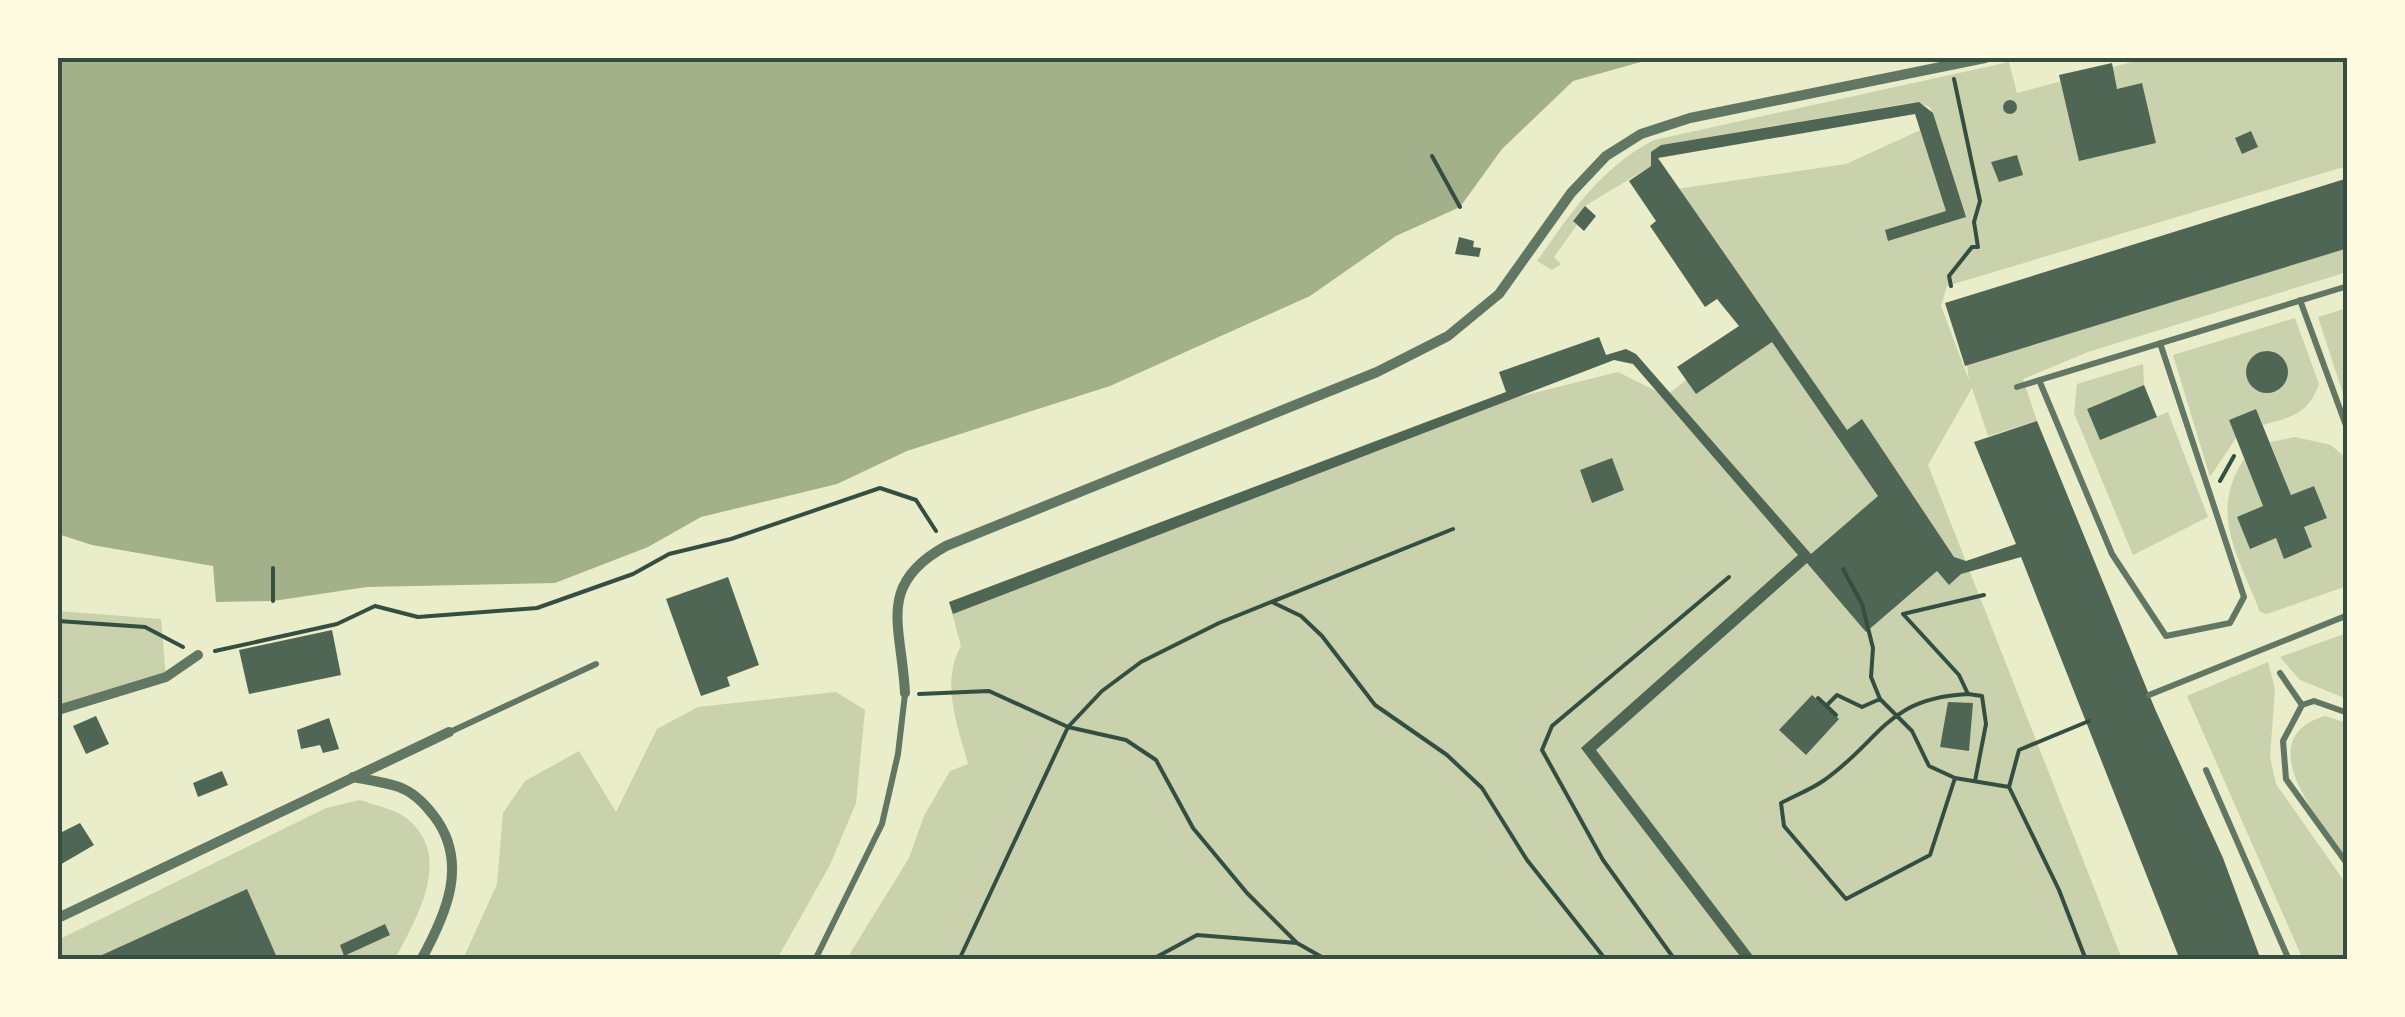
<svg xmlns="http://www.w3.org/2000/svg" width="2405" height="1017" viewBox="0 0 2405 1017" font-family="'Fira Sans',sans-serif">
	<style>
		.green { fill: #cad2ad }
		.water { fill: #a3b18a }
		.building { fill: #4f6655 }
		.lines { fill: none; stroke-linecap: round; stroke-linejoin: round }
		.path { stroke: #344e41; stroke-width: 4 }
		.service { stroke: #617663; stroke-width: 6 }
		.minor { stroke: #617663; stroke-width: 10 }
		.neatline { fill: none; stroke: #344e41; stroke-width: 4 }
	</style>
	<rect width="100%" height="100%" fill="#e9edc9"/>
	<path class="green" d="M2146,58H2347V166L1947,286L1941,306L1969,380L1967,365L2347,248V272L2088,352L2023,379L2037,421L1988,436L1972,388L1928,465L2122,959L846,960L909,858L924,816L950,771L968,764C958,726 940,683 961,646L949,602L1442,416L1618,372L1666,396L1763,318L1676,189L1846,164L1936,123L1930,107L1915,102L1661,145L1651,153V166L1585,206L1573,221L1577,225L1554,257L1561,264L1552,270L1537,261C1572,212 1600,168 1654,140L2009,62L2017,93Z
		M2347,308H2348L2347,406L2318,317Z
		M2295,318L2319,384C2308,414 2292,417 2263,425L2256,409L2229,420L2236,438L2210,477L2173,355Z
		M2143,364L2144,385L2087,409L2100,439L2168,412L2208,517L2133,555L2074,413L2077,384Z
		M2295,437L2331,445L2347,459V586L2267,614L2260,612C2239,556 2208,514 2244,459L2263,506L2250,548L2276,538L2284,558L2311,548L2304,527L2327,517L2314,486L2291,495L2270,442Z
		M58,611L161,619L166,677L58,710Z
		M2347,633V699L2300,680L2280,657Z
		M2268,662L2275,689L2270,757L2276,784L2347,885V959H2309L2301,955L2187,696Z
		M836,692L865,710L856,803L830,865L777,959H463L497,884L503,813L525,781L579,751L616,812L657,729L698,707Z
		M2325,716L2347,723V859C2322,822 2247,739 2325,716Z
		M360,800C374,805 394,809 405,817C455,855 417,917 395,959L58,960V940L326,808Z"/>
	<path class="water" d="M58,58H1655L1573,81L1502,149L1460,207L1396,236L1310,296L1110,386L907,451L837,484L701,517L648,547L555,583L367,587L273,601L216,602L213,566L92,545L58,534Z"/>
	<path class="building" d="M2112,63L2117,89L2142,83L2156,143L2079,161L2059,75Z
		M2003 107a7 7 0 1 1 14 0a7 7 0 1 1-14 0Z
		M1919,102L1933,113L1966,217L1888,241L1885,230L1946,211L1915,114L1658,158L1847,430L1862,419L1954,557L1966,561L2016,544L1974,442L2037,421L2155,709L2223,858L2261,960H2180L2021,557L1961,574L1949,585L1937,571L1866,632L1807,563L1596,750L1756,960H1743L1581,748L1798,555L1633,364L1614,360L953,614L949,602L1506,392L1499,372L1599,337L1606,355L1626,349L1636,354L1811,554L1878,496L1772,342L1696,394L1677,367L1739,326L1717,299L1705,307L1650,226L1656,221L1629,181L1651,166V152L1661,145Z
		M2251,131L2258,147L2242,154L2235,138Z
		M2017,155L2023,175L1999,182L1991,162Z
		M2348,178V248L1965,366L1945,303Z
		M1585,206L1596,216L1584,231L1573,221Z
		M1459,237L1474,241L1473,247L1481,248L1479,257L1455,254Z
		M2246 372a21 21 0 1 1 42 0a21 21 0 1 1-42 0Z
		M2144,385L2157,417L2100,440L2087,409Z
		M2256,409L2291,495L2314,486L2327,518L2304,527L2312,547L2284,559L2276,538L2250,549L2237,517L2263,506L2229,420Z
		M1612,458L1624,490L1592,503L1580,470Z
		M728,577L759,665L727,677L730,686L701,696L666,599Z
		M332,630L341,675L249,694L239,650Z
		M1812,695L1839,719L1806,755L1779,730Z
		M1948,702L1973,703L1969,751L1940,747Z
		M96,716L109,744L86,754L73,726Z
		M329,718L339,749L323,753L320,745L301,749L297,730Z
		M222,771L228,785L198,797L193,783Z
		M80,823L94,845L58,866V834Z
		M247,889L278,960H91Z
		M385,924L390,935L344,956L340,945Z"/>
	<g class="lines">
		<path class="path" d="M1432,156L1460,207
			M1951,286L1949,276L1972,247H1978L1974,222L1980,201L1954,79
			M2220,481L2234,456
			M273,568V601
			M1843,569L1862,604L1873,648L1871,677L1880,699L1912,731L1929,766L1955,778L2009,787L2059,890L2086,960
			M1274,603L1301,616L1322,636L1375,705L1447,755L1482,788L1527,860L1606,960
			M58,621L145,627L183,647
			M215,651L337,624L375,606L418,617L537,608L633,574L669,554L731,539L880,488L916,500L936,531
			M919,694L989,691L1068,727L1126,740L1156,760L1193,828L1247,893L1297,943L1327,960
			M1968,694L1982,696L1986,724L1975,781
			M1818,698L1836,715
			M1827,705L1837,695L1862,707L1880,699
			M1955,778L1930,855L1846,899L1784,826L1781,803C1794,796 1810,790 1823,781C1881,741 1885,698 1968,694L1959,675L1903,614L1984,595
			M2009,787L2019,750L2089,721
			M959,960L1068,727L1102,691L1141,662L1219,623L1453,529
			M1151,960L1197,935L1297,943
			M1675,960L1603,860L1542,750L1552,726L1729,577"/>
		<path class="service" d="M2300,300L2348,431
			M2039,380L2112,554L2166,636L2230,623L2244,597L2160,343
			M2017,387L2348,286
			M2280,673L2302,705
			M2149,695L2348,615
			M2348,713L2314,701L2302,705L2283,741L2286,779L2348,865
			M450,732L596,664
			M2206,770L2289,960
			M815,960L882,824L898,754L905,694"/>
		<path class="minor" d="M905,693C902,627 875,585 946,546L1377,372L1448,336L1499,294L1571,193L1606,156L1641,134L1690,118L1985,58
			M58,710L166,677L198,655
			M353,777C368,780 384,782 399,787C413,792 425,804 434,816C469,862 447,913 421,960
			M58,918L449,732"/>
	</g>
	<rect width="2405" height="1017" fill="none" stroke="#fefae0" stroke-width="120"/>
	<rect x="60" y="60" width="2285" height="897" class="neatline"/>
</svg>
